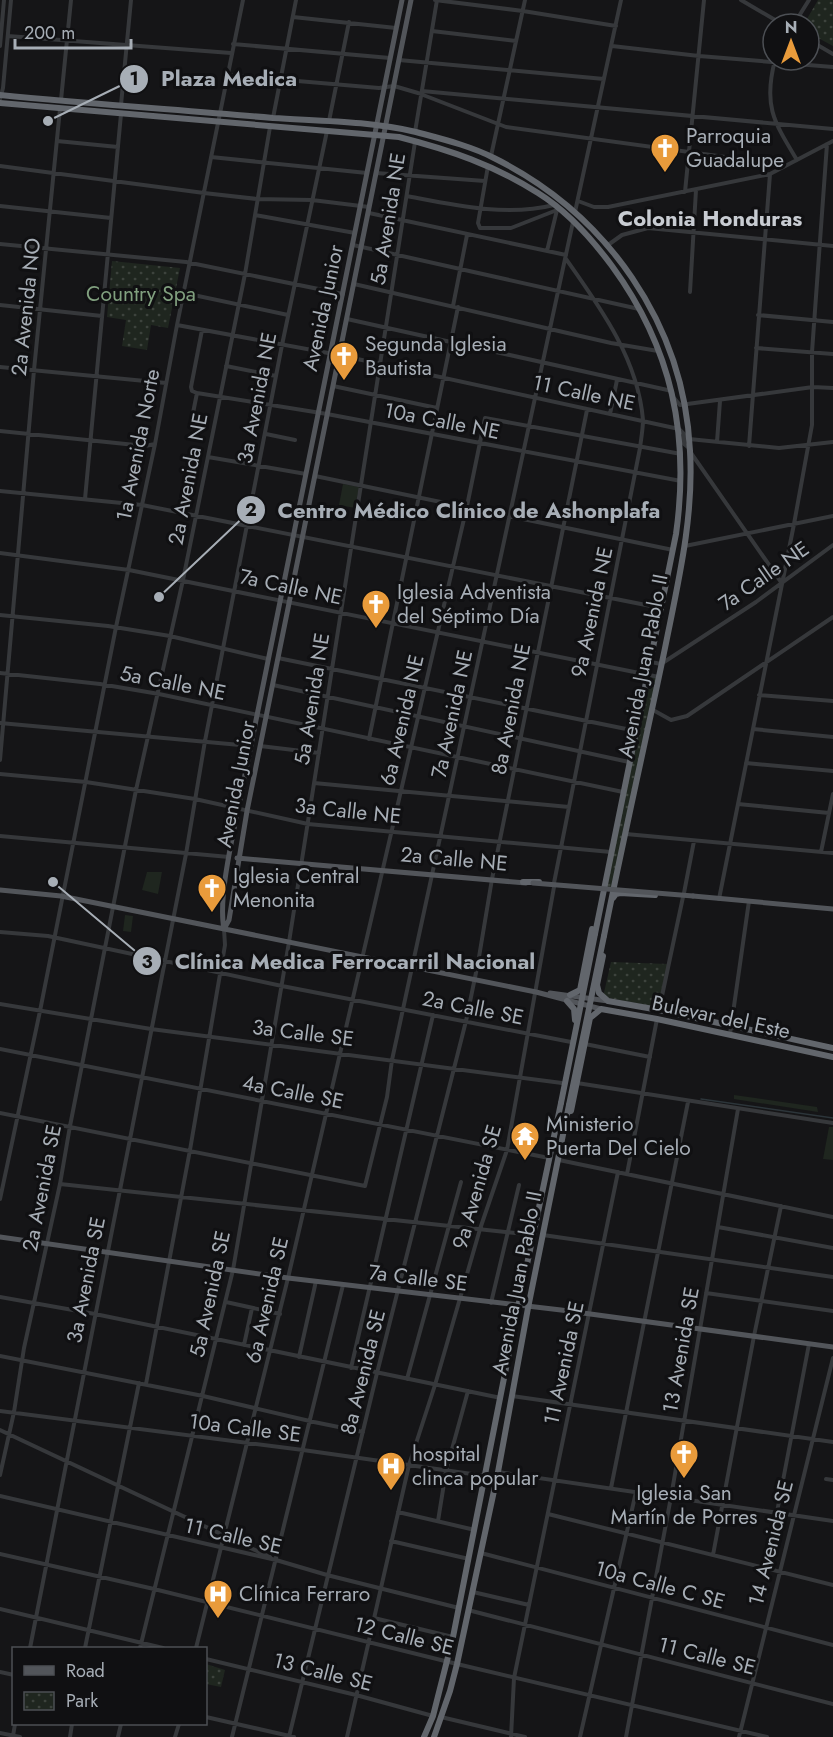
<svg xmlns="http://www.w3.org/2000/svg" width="833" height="1737" viewBox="0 0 833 1737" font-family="Jost,sans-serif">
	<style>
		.grass { fill: #1f261f }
		.park { fill: url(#park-dots) }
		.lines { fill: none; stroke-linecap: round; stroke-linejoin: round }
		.stream { stroke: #2c353a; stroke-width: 1.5 }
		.minor { stroke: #36383b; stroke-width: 4 }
		.major { stroke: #52555a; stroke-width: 5 }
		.highway { stroke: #62666c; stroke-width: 6 }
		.major-bridge { stroke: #52555a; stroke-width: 5 }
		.highway-bridge { stroke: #62666c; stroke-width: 6 }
		.labels { text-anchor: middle; stroke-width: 6; stroke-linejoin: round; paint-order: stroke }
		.poi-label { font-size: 21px; fill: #a7aeb6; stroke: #101012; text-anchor: start }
		.street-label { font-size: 21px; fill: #a7aeb6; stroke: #101012 }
		.park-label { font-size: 21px; fill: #81a07f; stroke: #101012 }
		.neighbourhood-label { font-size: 22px; font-weight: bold; fill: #c8ccd2; stroke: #101012 }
		.leader { fill: none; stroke: #a7aeb6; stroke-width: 2 }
		.callout-dot { fill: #a7aeb6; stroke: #101012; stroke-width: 2 }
		.mark-label { font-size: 18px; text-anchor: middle; font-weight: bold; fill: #111 }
		.callout-label { font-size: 22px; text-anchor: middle; font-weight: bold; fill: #a7aeb6; stroke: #101012; stroke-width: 6; stroke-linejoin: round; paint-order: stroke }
	</style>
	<defs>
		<pattern id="park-dots" width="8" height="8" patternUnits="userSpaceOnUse" patternTransform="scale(1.5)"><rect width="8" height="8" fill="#1f261f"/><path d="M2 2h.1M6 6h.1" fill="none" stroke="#3d433d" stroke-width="1.8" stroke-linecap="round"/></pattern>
	</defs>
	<rect width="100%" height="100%" fill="#151517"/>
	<path class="grass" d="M343,484L359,487L355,508L339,505Z
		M147,872H162L158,894L142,890Z
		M125,915L133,916L131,932L123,931Z
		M734,1095L817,1107L818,1112L734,1099Z
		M829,1127H833V1160L823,1159Z"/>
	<path class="park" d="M818,0H833V46L809,33V24H804Z
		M112,261L180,268L168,328L151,325L147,350L122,346L126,320L107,317Z
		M647,675L659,677L614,888L604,887Z
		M611,962L668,964L658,1007L603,997Z
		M206,1664L225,1670L221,1687L206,1684Z"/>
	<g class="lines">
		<path class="stream" d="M701,1099L833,1118"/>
		<path class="minor" d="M435,0L523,11L616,26
			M741,0L782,24
			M293,17L396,28
			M794,24L809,0
			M432,31L516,41
			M8,36L231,53
			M809,40L833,54
			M233,44L390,58
			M0,46L4,0
			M612,46L699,56L833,67
			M399,60L604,79
			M775,60C763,106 774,122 797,160
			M227,75L379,88L394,86L418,93L506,127L776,164
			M422,91L833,129
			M0,99L3,88L11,0
			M61,100L71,0
			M121,105L131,0
			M273,118L296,0
			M329,121L349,22
			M415,132L437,0
			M57,141L118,147
			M491,156L525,0
			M211,157L367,173
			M0,166L204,193L257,199L312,200L369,207
			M488,166L478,223L480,228H511L557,210
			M376,173L485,181
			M685,192L704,0
			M407,196C454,205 506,217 554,205
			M578,201L594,207H608L770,174L833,141
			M0,206L111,218
			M575,212L621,0
			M369,213L566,255
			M255,215L355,233
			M0,244L186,262L343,294
			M353,245L639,309
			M608,245L622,235L648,228L833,246
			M547,251L557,210
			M354,284L611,343L658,351
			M690,292L696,190
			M184,293L288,315
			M0,305L102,316
			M453,306L467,235
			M758,315L833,322
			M347,319L672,391
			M177,325L339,355L679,429L684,434V444L689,448
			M756,348L833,354
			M226,366L276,376
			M0,367L166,383
			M333,386L437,408
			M197,393L327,414L681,481
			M197,393L192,391L191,387L202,330
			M674,398L680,405L813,387L833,388
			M610,414L617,380
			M191,423L197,393
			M0,431L145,446L155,444
			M266,434L295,440
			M689,439L779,448L833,442
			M717,442L720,401
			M749,446L770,174
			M691,453L781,582
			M208,457L306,474
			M315,476L673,550
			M0,491L142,505L661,608
			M85,499L121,114
			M685,546L833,516
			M0,553L129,570L659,677
			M0,615L108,626L170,636L268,659
			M278,658L636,731
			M651,662L661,664L756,602L833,545
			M0,673L100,684L159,694L623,792
			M273,685L629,762
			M759,695L833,701
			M653,710L671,720L687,716L833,617
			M0,723L251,746
			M753,729L833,737
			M369,739L458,307
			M260,746L319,753
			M0,760L34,370L60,109
			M746,763L833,771
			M0,774L86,782L195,799L308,824L611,852
			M314,783L569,807
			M738,804L829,813
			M626,834L833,853
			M0,836L229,857
			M821,852L833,794
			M554,883L640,448C641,439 643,429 643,420C638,359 600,307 566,259
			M684,893L694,841
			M719,899L794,524L812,425V352L827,144
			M0,932L48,936L282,986L571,1042
			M0,1004L151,1029L562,1083
			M659,1010L683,897
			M730,1034L749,901
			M585,1044L650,1057
			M0,1049L549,1158
			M577,1083L833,1123
			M0,1113L365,1186L387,1097L392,1060L573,222
			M559,1160L833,1217
			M627,1174L657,1019
			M60,1184L534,1235
			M0,1199L40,1011L116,627L155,444L177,325L243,0
			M718,1227L833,1248
			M543,1235L833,1277
			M706,1293L833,1311
			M0,1297L95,1314L501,1398
			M226,1302L280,1314
			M491,1303L519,1185
			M244,1345L252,1308
			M0,1356L203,1396L314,1422L363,1432
			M299,1357L316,1281
			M351,1368L433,1015
			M407,1379L461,1182
			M146,1384L190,1150L225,945L224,929
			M512,1396L833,1442
			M0,1411L303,1450L486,1476
			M0,1430L270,1557
			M498,1472L833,1521
			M0,1475L14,1412L24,1348L60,1184L70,1126L136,790L183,580L245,274L270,127
			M826,1479L833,1480
			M611,1488L688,1102
			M0,1496L276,1560L327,1575L459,1608
			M398,1512L475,1530
			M777,1512L809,1344
			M548,1514L833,1585
			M438,1521L446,1471L468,1391
			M391,1541L469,1559
			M481,1553L833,1645
			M0,1554L154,1589L457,1664L767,1737
			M713,1555L754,1336L781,1206
			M473,1592L529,1605
			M0,1609L163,1648
			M468,1610L833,1704
			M374,1618L453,1637
			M30,1648L186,854L205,741L282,345L327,131
			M85,1648L139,1383
			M140,1648L233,1270L289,942L415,142
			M196,1648L288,1278L467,506L485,418L681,454
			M206,1659L356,1695L433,1716
			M0,1672L14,1675
			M206,1717L294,1737
			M441,1717L525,1737
			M0,1733L20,1737
			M13,1736L15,1724
			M70,1737L72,1724
			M118,1737L121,1724
			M175,1737L179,1724
			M232,1737L343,1285
			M289,1737L377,1373L466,1021L478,963L492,879L587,410
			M347,1737L409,1465L435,1385L480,1229L507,1150L554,887
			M511,1737L514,1678L618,1172
			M580,1737L636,1492
			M626,1737L671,1497L738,1109
			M739,1737L833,1358"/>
		<path class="major" d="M237,858L526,883
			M0,890L61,896L536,992L601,1009
			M693,896L833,909
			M224,929L229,920L247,811L411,0
			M224,929C218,899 232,840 238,809L402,0
			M550,993L608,1001
			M0,1237L288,1278L561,1310L833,1347"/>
		<path class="highway" d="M0,95C91,104 182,110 273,118C320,121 370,121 416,132C442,139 471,146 494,158C607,214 684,324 690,451C694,517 678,583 665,648C645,744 623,840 604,936
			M0,103L399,137C450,150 494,165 538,193C567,211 592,239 612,266C672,348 690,435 676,534L595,934
			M523,882H539
			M613,898L616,894L620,893L655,895
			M603,956L597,985L599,993L608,1001L659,1010L833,1048
			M570,995L580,990L592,929
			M567,1001L574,1009L575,1020
			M571,1111L590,1018L601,1009L657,1019L833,1057
			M424,1737L433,1716L453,1637L518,1307L561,1103
			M434,1737L450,1691L457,1664L498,1472L528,1308L569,1105"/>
		<path class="major-bridge" d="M533,883L693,896"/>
		<path class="highway-bridge" d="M561,1103L595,934
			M569,1105L604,936"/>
	</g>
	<defs>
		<g id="church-pin" transform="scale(1.5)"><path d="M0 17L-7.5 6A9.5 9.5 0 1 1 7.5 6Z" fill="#e99b3b" stroke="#101012"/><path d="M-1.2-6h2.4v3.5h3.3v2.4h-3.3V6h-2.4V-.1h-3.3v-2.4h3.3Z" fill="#fff"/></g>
		<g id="temple-pin" transform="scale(1.5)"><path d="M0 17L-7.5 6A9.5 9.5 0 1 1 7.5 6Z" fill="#e99b3b" stroke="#101012"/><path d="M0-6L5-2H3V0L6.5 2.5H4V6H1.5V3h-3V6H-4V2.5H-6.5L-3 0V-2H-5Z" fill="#fff"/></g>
		<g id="hospital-pin" transform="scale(1.5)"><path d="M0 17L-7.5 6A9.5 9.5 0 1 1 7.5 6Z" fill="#e99b3b" stroke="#101012"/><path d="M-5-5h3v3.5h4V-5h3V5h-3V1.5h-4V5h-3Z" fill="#fff"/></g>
	</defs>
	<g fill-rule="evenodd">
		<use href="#church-pin" x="665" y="148"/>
		<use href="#church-pin" x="344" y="356"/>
		<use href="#church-pin" x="376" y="604"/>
		<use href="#church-pin" x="212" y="888"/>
		<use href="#temple-pin" x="525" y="1136"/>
		<use href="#church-pin" x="684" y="1454"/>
		<use href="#hospital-pin" x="391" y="1466"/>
		<use href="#hospital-pin" x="218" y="1594"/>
	</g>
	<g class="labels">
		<g class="poi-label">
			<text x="686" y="143">Parroquia<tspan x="686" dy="24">Guadalupe</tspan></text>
			<text x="365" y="351">Segunda Iglesia<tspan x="365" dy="24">Bautista</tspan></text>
			<text x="397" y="599">Iglesia Adventista<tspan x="397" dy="24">del Séptimo Día</tspan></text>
			<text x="233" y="883">Iglesia Central<tspan x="233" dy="24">Menonita</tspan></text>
			<text x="546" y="1131">Ministerio<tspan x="546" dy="24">Puerta Del Cielo</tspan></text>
			<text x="412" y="1461">hospital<tspan x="412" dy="24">clinca popular</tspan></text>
			<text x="684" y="1500" text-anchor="middle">Iglesia San<tspan x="684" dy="24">Martín de Porres</tspan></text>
			<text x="239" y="1601">Clínica Ferraro</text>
		</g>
		<g class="street-label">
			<text transform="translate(388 219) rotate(-81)" y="7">5a Avenida NE</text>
			<text transform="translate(26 307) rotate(-84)" y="7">2a Avenida NO</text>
			<text transform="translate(323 308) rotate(-78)" y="7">Avenida Junior</text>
			<text transform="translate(584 393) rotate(12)" y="7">11 Calle NE</text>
			<text transform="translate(257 398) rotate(-79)" y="7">3a Avenida NE</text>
			<text transform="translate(442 421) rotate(11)" y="7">10a Calle NE</text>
			<text transform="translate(138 445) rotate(-79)" y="7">1a Avenida Norte</text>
			<text transform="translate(188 479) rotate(-79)" y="7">2a Avenida NE</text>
			<text transform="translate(764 576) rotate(-35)" y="7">7a Calle NE</text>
			<text transform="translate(291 587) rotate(12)" y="7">7a Calle NE</text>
			<text transform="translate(592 612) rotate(-78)" y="7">9a Avenida NE</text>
			<text transform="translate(643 666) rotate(-79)" y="7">Avenida Juan Pablo II</text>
			<text transform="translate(173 683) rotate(11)" y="7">5a Calle NE</text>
			<text transform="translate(312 699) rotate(-81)" y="7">5a Avenida NE</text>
			<text transform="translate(511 709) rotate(-79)" y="7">8a Avenida NE</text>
			<text transform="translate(452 714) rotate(-78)" y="7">7a Avenida NE</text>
			<text transform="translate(402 720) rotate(-77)" y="7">6a Avenida NE</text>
			<text transform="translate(236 784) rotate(-79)" y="7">Avenida Junior</text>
			<text transform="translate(348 811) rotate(6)" y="7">3a Calle NE</text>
			<text transform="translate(454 859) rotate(5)" y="7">2a Calle NE</text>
			<text transform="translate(473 1008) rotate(11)" y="7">2a Calle SE</text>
			<text transform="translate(721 1017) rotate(12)" y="7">Bulevar del Este</text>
			<text transform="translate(303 1033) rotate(7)" y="7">3a Calle SE</text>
			<text transform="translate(293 1092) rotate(11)" y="7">4a Calle SE</text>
			<text transform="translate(477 1187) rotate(-74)" y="7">9a Avenida SE</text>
			<text transform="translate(42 1188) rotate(-79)" y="7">2a Avenida SE</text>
			<text transform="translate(418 1278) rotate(7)" y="7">7a Calle SE</text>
			<text transform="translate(86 1280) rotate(-79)" y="7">3a Avenida SE</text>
			<text transform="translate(517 1283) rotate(-79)" y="7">Avenida Juan Pablo II</text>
			<text transform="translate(210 1294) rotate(-78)" y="7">5a Avenida SE</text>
			<text transform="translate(267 1300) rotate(-77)" y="7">6a Avenida SE</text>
			<text transform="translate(681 1350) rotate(-80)" y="7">13 Avenida SE</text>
			<text transform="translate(564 1363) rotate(-78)" y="7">11 Avenida SE</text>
			<text transform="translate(363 1372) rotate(-76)" y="7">8a Avenida SE</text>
			<text transform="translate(245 1428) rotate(7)" y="7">10a Calle SE</text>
			<text transform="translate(233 1536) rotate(13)" y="7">11 Calle SE</text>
			<text transform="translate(771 1543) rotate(-76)" y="7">14 Avenida SE</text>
			<text transform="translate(660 1585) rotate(15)" y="7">10a Calle C SE</text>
			<text transform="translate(404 1636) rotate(14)" y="7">12 Calle SE</text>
			<text transform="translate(707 1656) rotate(14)" y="7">11 Calle SE</text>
			<text transform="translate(323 1672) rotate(14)" y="7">13 Calle SE</text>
		</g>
		<g class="park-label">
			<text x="141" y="301">Country Spa</text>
		</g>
		<g class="neighbourhood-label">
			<text x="710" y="226">Colonia Honduras</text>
		</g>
	</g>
	<path class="leader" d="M48 121L134 79M159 597L251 510M53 882L147 961"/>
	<g class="callout-dot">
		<circle cx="48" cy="121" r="6"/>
		<circle cx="159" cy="597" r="6"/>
		<circle cx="53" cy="882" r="6"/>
		<circle cx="134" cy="79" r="15"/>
		<circle cx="251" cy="510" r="15"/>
		<circle cx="147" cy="961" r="15"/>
	</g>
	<g class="mark-label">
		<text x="134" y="85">1</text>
		<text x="251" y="516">2</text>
		<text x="147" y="968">3</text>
	</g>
	<g class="callout-label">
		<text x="229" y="86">Plaza Medica</text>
		<text x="469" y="518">Centro Médico Clínico de Ashonplafa</text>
		<text x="355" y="969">Clínica Medica Ferrocarril Nacional</text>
	</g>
	<rect x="12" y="1647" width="195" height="78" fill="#101012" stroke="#4c4f54" stroke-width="1.5"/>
	<rect x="24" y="1666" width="30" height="9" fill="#52555a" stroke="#4c4f54" stroke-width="1.5"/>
	<text x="66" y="1677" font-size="18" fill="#a7aeb6">Road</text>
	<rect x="24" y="1692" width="30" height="18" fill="url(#park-dots)" stroke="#4c4f54" stroke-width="1.5"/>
	<text x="66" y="1707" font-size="18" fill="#a7aeb6">Park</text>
	<g transform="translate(791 42)"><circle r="28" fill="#101012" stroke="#4c4f54" stroke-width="1.5"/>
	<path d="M0-4.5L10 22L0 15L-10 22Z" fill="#e99b3b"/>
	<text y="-9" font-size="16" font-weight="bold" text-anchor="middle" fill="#a7aeb6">N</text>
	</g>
	<path d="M15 39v9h116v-9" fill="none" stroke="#a7aeb6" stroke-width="3"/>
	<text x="24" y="39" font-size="18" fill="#a7aeb6" stroke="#101012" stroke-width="4.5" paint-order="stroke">200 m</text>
</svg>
